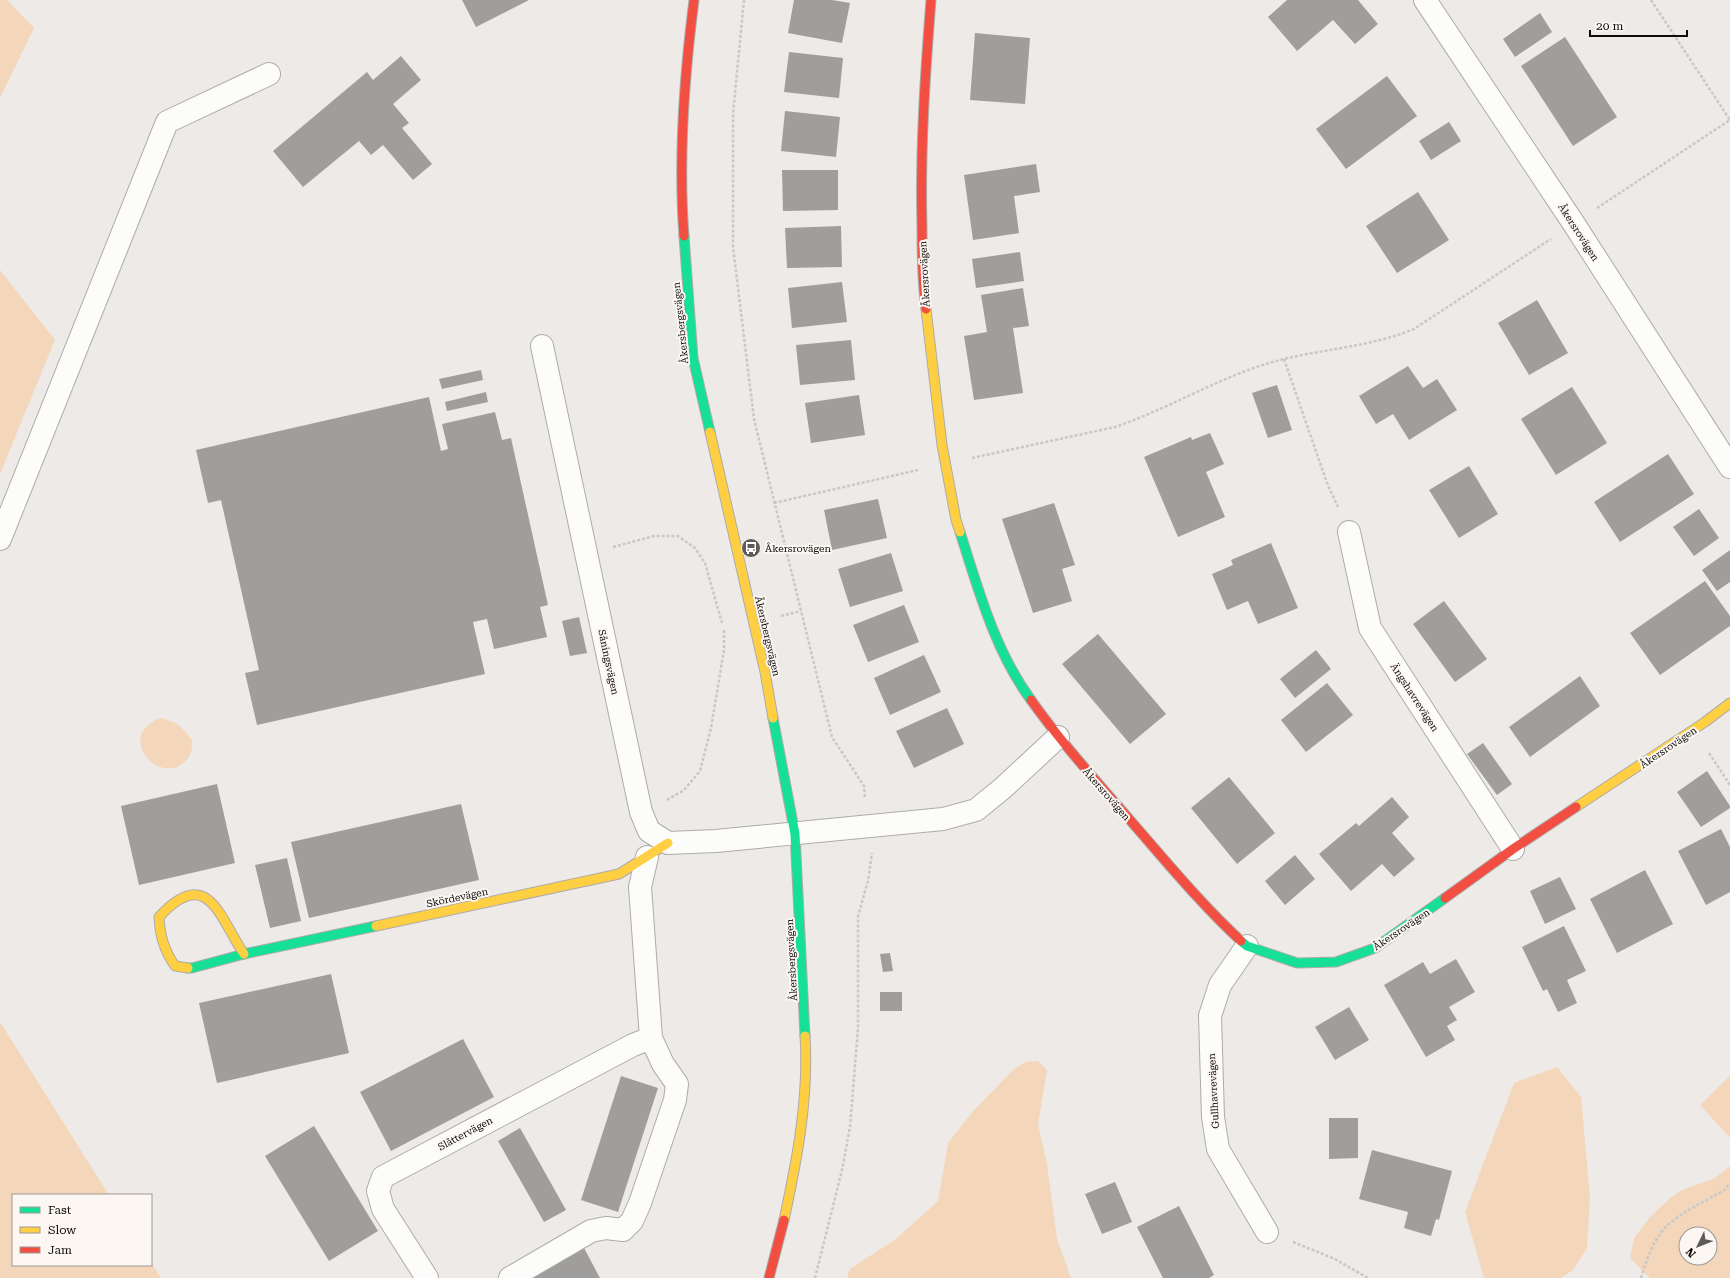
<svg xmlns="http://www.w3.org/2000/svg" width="1730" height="1278" viewBox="0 0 1730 1278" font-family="'Roboto Serif',serif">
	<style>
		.green { fill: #f4d7bb; fill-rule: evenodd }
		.building { fill: #a09e9c }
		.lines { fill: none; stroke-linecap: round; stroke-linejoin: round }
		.street-casing { stroke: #aeaca9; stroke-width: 24 }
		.fast-casing { stroke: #aeaca9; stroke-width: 11 }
		.slow-casing { stroke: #aeaca9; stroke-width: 11 }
		.jam-casing { stroke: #aeaca9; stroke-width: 11 }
		.path { stroke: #c9c8c8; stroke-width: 2.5; stroke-dasharray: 3 2; stroke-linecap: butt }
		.street { stroke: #fcfcfb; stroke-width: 22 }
		.fast { stroke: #16e098; stroke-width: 9 }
		.slow { stroke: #ffcf43; stroke-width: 9 }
		.jam { stroke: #f24e42; stroke-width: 9 }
		.labels { text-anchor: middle; stroke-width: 4; stroke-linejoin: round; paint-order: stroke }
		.street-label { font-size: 10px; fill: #0f0d0c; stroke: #fcf7f2 }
		.poi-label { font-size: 10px; fill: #0f0d0c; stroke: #fcf7f2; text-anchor: start }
	</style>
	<rect width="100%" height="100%" fill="#edeae7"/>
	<path class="green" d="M0,0H7L34,28L0,98Z
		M0,270L55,340L0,474Z
		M160,718C177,722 182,726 192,740C192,745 192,751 190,755C189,758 186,760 184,762C160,786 114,737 160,718Z
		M0,1022L109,1195H13V1265H151V1262L161,1278H0Z
		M1038,1061L1047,1070L1038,1124L1047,1164L1057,1239L1071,1278H847L850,1269L896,1239L938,1201L948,1143L974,1110L1014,1069L1026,1062Z
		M1557,1067L1581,1097L1590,1197L1587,1248L1573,1270L1561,1278H1484L1465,1212L1514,1083Z
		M1730,1076V1138L1700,1105Z
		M1730,1166V1278H1650L1630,1258L1634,1238L1650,1217L1669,1199L1682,1190L1715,1178ZM1686,1234H1710V1258H1686Z"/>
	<path class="building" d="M462,0H529L476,27Z
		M794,0H832L850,3L842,43L788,33Z
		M1287,0H1358L1378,24L1355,44L1333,20L1297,51L1268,17Z
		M1540,13L1552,32L1515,57L1503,39Z
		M975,33L1030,38L1025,104L970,100Z
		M1565,37L1617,117L1573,146L1521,66Z
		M789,52L843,58L839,98L784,92Z
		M401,56L421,80L393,104L409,123L402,128L432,164L413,180L383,145L371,155L359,141L303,187L273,151L367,72L373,80Z
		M1387,76L1417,116L1346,169L1316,129Z
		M785,111L840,117L836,157L781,151Z
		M1449,122L1461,141L1431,160L1419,141Z
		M1036,164L1040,192L1014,196L1019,233L973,240L964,175Z
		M782,170H838V210L783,211Z
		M1418,192L1449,240L1397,273L1366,226Z
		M841,226L842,267L787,268L785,228Z
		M1020,252L1024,281L976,288L972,259Z
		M842,282L847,322L792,328L788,288Z
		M1023,288L1029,326L1013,328L1023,393L974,400L964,336L987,332L981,295Z
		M1537,300L1568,353L1529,375L1498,323Z
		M851,340L855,380L800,385L796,345Z
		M1408,366L1423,388L1437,379L1457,410L1409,440L1393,414L1376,424L1359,396Z
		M481,370L483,380L442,389L439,379Z
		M1277,385L1292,430L1268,438L1252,393Z
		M1572,387L1607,443L1556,475L1521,419Z
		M486,392L488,402L447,411L445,402Z
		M859,395L865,435L811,443L805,403Z
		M429,397L441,451L448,449L442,424L495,412L502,440L511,438L548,605L540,607L547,637L494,649L487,619L473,622L485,674L257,725L245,673L259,670L221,500L208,503L196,450Z
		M1210,433L1224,464L1206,472L1225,517L1178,537L1144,457L1191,437L1192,440Z
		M1668,454L1694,494L1620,542L1594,502Z
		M1469,466L1498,514L1459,538L1429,490Z
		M878,499L887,538L832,550L824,510Z
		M1054,503L1075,565L1062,569L1072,601L1033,613L1002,519Z
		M1699,509L1719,538L1694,556L1673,527Z
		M1271,543L1298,608L1258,624L1248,601L1227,610L1212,574L1233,565L1231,560Z
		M1730,550V582L1717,591L1702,570Z
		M891,553L903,591L850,607L838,569Z
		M1705,581L1730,616V626L1660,675L1630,633Z
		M1444,601L1487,659L1455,682L1413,624Z
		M904,605L919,642L868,662L853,625Z
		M579,617L587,653L570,656L562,621Z
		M1098,634L1166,714L1130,744L1062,664Z
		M1316,650L1331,669L1295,698L1280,679Z
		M924,655L941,692L890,715L874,678Z
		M1580,676L1600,706L1530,757L1509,727Z
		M1327,683L1353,715L1306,752L1281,720Z
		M947,708L964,744L914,768L896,731Z
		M1483,743L1512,784L1497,795L1467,754Z
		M1707,771L1730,806V808L1701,827L1677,792Z
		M1229,777L1275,833L1237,864L1191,808Z
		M217,784L235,863L139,885L121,806Z
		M1392,797L1409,817L1392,833L1415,859L1394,877L1382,864L1351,891L1319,854L1356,823L1359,826Z
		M461,804L479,880L309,918L291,842Z
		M1721,829L1730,847V892L1706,905L1678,851Z
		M1295,855L1315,879L1285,905L1265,881Z
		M287,858L301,921L270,928L255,865Z
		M1645,870L1673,924L1617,953L1590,899Z
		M1560,877L1576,909L1545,924L1530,891Z
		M1564,926L1586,971L1567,980L1577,1003L1558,1012L1547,989L1543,991L1522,947Z
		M890,953L893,971L883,972L880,954Z
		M1456,959L1475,992L1449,1007L1457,1020L1447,1026L1455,1040L1426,1057L1384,985L1423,962L1430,974Z
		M331,974L349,1053L217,1083L199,1003Z
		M880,992H902V1011H880Z
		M1349,1007L1369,1040L1335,1060L1315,1027Z
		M463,1039L494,1097L391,1151L360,1092Z
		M621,1076L658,1088L618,1212L581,1200Z
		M1329,1118H1358V1158L1329,1159Z
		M314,1126L378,1231L329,1261L265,1156Z
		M520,1128L566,1210L544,1222L498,1141Z
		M1372,1150L1452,1171L1439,1220L1436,1219L1431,1236L1404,1228L1408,1212L1359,1199Z
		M1115,1182L1132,1222L1102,1234L1085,1194Z
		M1179,1206L1214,1275L1209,1278H1163L1137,1227Z
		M584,1248L600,1278H530Z"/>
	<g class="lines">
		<g class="street-casing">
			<path id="street" d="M1425,0L1574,224L1730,467
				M542,346L641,812L649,831L668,843L716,841L943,819L976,810L1003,788L1058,737
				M1349,532L1370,628L1513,849
				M0,539L167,122L269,74
				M1247,946L1220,985L1210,1016L1213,1117L1218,1149L1267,1232
				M427,1278L383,1209L378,1191L383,1177L633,1045L651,1038
				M510,1278L591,1231L606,1228L623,1230L632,1221L640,1203L675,1100L677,1084L663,1064L651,1038L640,887L647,857"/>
		</g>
		<g class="fast-casing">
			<path id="fast" d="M684,236L693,358L710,432
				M960,532C978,589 995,651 1031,700
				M773,718L795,834L805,1036
				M1241,941L1247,946L1297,963L1336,962L1375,948L1445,898
				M188,968H192L244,954L376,926"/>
		</g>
		<g class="slow-casing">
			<path id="slow" d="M926,309L942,445L956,520L960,532
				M710,432L765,672L773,718
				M1576,807L1705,722L1730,703
				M376,926L619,874L668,843
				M188,968L175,966C164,950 160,936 159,917C208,863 220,919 244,954
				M784,1220C797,1160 809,1098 805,1036"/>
		</g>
		<g class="jam-casing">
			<path id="jam" d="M684,236C678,157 684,78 694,0
				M926,309C922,281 922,254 922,227C920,151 925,76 931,0
				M1031,700C1063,745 1100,785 1136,827C1170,866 1203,906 1241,941
				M1445,898L1513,849L1576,807
				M769,1278L784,1220"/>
		</g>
		<path class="path" d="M744,0L733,114V247L754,419L832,737L864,786L865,799
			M1651,0L1730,120
			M1597,208L1730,120
			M1284,359L1327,483L1338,507
			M972,458L1115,427C1168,409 1216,379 1269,363C1317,349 1368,348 1414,329L1551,239
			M774,503L918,470
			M613,547L654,536H678L695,548L705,563L722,623
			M781,616L801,611
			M1709,753L1730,785
			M667,800L684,790L700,771L711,728L724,650V629
			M1293,1242L1335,1259L1368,1278
			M815,1278L842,1170L850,1127L858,1029V916L868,881L872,853
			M1641,1278C1647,1258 1654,1237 1670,1223C1686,1210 1706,1201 1724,1190L1730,1183"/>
		<use href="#street" class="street"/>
		<use href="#fast" class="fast"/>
		<use href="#slow" class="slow"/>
		<use href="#jam" class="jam"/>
	</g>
	<defs>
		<g id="bus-disc" transform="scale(1)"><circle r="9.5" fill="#5d5a59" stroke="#fcf7f2"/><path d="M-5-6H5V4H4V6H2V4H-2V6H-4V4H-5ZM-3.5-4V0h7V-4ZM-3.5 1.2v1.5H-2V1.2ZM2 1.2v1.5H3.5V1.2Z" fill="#fff"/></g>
	</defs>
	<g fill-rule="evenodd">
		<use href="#bus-disc" x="751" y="548"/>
	</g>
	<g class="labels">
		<g class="street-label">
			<text transform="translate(1579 232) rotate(57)" y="4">Åkersrovägen</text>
			<text transform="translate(924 274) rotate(-93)" y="4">Åkersrovägen</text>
			<text transform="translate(680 323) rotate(-96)" y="4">Åkersbergsvägen</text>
			<text transform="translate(768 636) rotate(77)" y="4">Åkersbergsvägen</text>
			<text transform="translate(609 662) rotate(78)" y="4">Såningsvägen</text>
			<text transform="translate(1415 697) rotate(57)" y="4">Ängshavrevägen</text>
			<text transform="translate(1668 747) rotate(-34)" y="4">Åkersrovägen</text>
			<text transform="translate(1107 794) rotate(49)" y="4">Åkersrovägen</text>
			<text transform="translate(457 897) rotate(-12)" y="4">Skördevägen</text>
			<text transform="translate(1401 929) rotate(-34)" y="4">Åkersrovägen</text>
			<text transform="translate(791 960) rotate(-93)" y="4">Åkersbergsvägen</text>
			<text transform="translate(1213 1091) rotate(-93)" y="4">Gullhavrevägen</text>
			<text transform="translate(465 1133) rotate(-28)" y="4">Slåttervägen</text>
		</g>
		<g class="poi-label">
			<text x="765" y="552">Åkersrovägen</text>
		</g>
	</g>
	<rect x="12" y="1194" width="140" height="72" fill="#fcf7f2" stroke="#9d9996"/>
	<rect x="20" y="1207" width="20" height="6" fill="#16e098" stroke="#9d9996"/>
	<text x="48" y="1214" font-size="12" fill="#0f0d0c">Fast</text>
	<rect x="20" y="1227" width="20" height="6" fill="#ffcf43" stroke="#9d9996"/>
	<text x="48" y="1234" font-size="12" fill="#0f0d0c">Slow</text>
	<rect x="20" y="1247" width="20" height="6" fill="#f24e42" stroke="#9d9996"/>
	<text x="48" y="1254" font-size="12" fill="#0f0d0c">Jam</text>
	<g transform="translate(1698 1246) rotate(227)"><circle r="19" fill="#fcf7f2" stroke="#9d9996"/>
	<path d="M0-3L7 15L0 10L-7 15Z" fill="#5d5a59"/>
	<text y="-6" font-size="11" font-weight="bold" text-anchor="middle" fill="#0f0d0c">N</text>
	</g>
	<path d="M1590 30v6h97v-6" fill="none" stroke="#0f0d0c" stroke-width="2"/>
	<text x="1596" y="30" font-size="12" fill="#0f0d0c" stroke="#fcf7f2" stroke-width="3" paint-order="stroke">20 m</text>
</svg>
